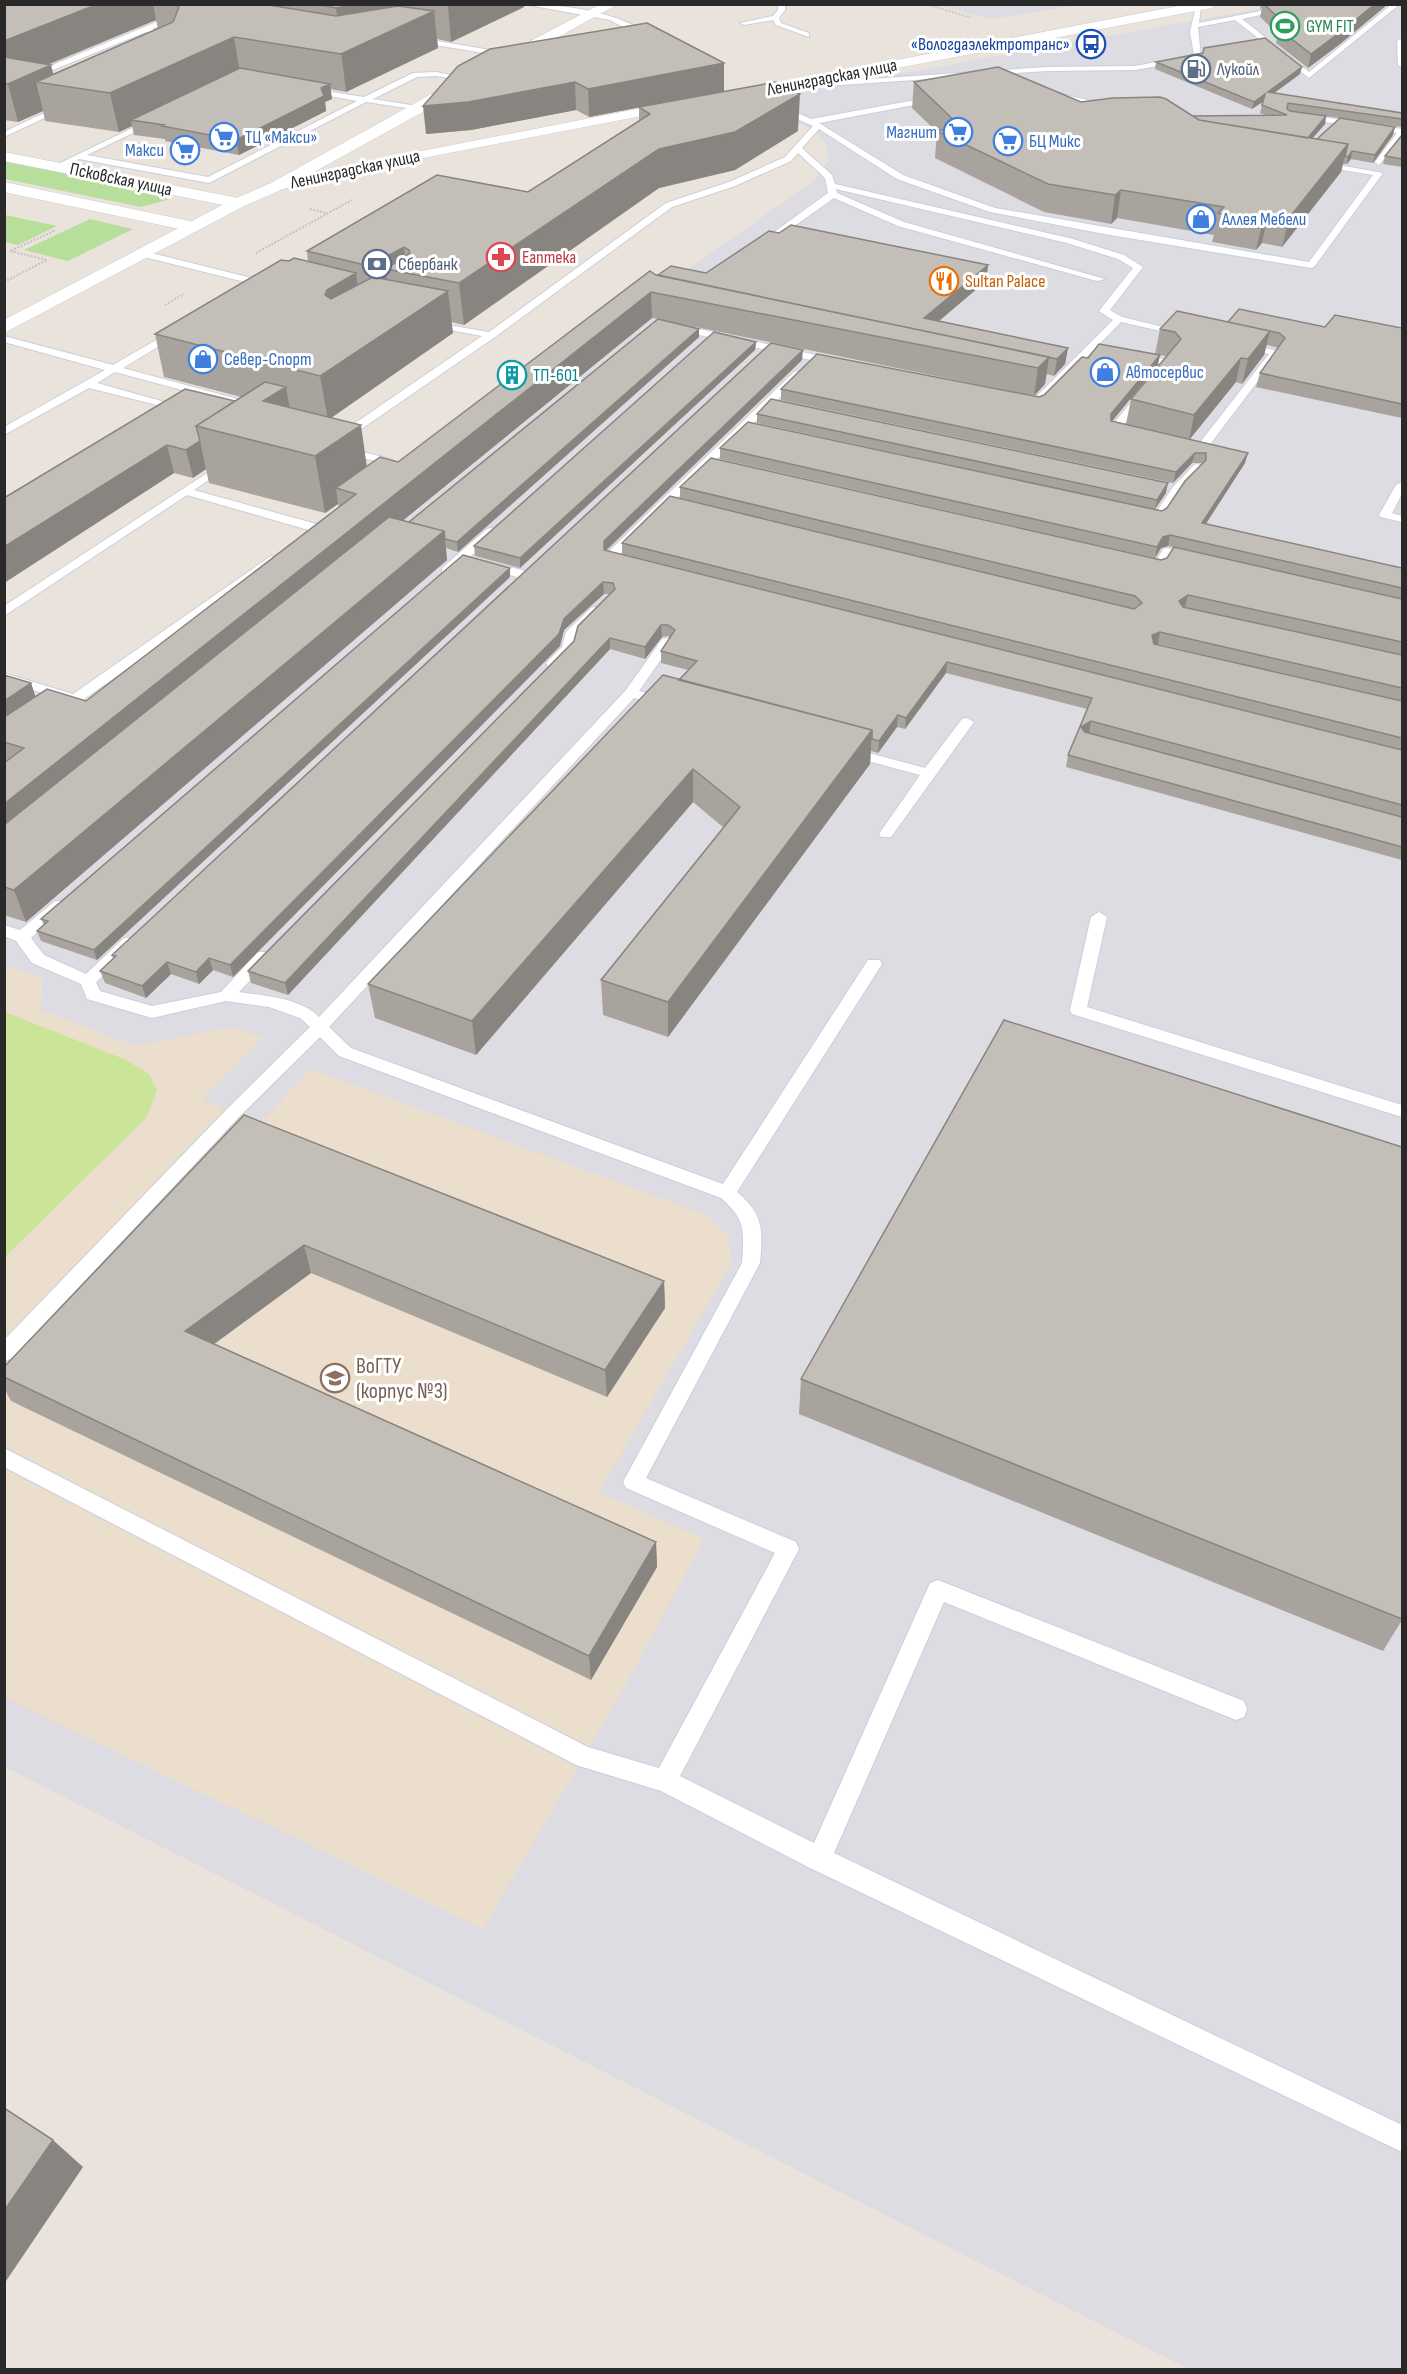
<svg xmlns="http://www.w3.org/2000/svg" width="1407" height="2374" viewBox="0 0 1407 2374" font-family="'Sofia Sans Condensed',sans-serif">
	<style>
		.industrial { fill: #dddce3 }
		.education { fill: #ebdecc }
		.green { fill: #b8de9b }
		.pitch { fill: #cbe598 }
		.lines { fill: none; stroke-linecap: round; stroke-linejoin: round }
		.lane-casing { stroke: #cacfda; stroke-width: 2 }
		.street-casing { stroke: #cacfda; stroke-width: 1 }
		.secondary-casing { stroke: #cacfda; stroke-width: 1 }
		.path-far1 { stroke: #c3c3c3; stroke-width: 1.5; stroke-dasharray: 2 1.5; stroke-linecap: butt }
		.path { stroke: #c3c3c3; stroke-width: 2; stroke-dasharray: 2 1.5; stroke-linecap: butt }
		.lane { fill: #fff; fill-rule: evenodd }
		.street { fill: #fff; fill-rule: evenodd }
		.secondary { fill: #fff; fill-rule: evenodd }
		.wall { fill: #a8a39d; fill-rule: evenodd }
		.shaded-wall { fill: #888580 }
		.building { fill: #c3beb7; stroke: #888580; stroke-width: 1.5 }
		.labels { text-anchor: middle; stroke-width: 6; stroke-linejoin: round; paint-order: stroke }
		.far-leisure-label { font-size: 18px; fill: #27864d; stroke: #fff; text-anchor: start }
		.far-transit-label { font-size: 18px; fill: #164399; stroke: #fff; text-anchor: end }
		.far-service-label { font-size: 18px; fill: #4e5e75; stroke: #fff; text-anchor: start }
		.far-street-label { font-size: 18px; fill: #292929; stroke: #fff }
		.far-shop-label { font-size: 18px; fill: #366cbe; stroke: #fff; text-anchor: start }
		.far-health-label { font-size: 18px; fill: #be3a42; stroke: #fff; text-anchor: start }
		.far-food-label { font-size: 18px; fill: #c56008; stroke: #fff; text-anchor: start }
		.far-culture-label { font-size: 18px; fill: #0d838f; stroke: #fff; text-anchor: start }
		.education-label { font-size: 22px; fill: #785e54; stroke: #fff; text-anchor: start }
	</style>
	<rect width="100%" height="100%" fill="#eae3dc"/>
	<path class="industrial" d="M935,5H1078L991,19Z
		M1280,5H1402V2369H1188L5,1767V788L677,277L812,182L823,170L829,159L826,145L817,133L759,99Z"/>
	<path class="education" d="M4,965L42,978L41,1010L136,1046L231,1027L263,1038L202,1099L234,1112L261,1122L311,1069L706,1215L728,1236L731,1264L599,1492L704,1539L624,1688L483,1929L5,1698Z"/>
	<path class="green" d="M4,159L163,192L168,196L167,200L141,207L5,179Z
		M5,215L57,226L18,245L5,242Z
		M90,219L133,229L68,261L24,250Z"/>
	<path class="pitch" d="M5,1012L124,1059L149,1074L157,1090L147,1117L5,1257Z"/>
	<g class="lines">
		<g class="lane-casing">
			<path id="lane" d="M200,4H210L152,29L176,40V44H170L146,32L4,90V85Z
				M523,4C564,4 621,12 654,38L647,40L610,20Z
				M778,4H785V10L779,18L781,23L809,33V37L776,25L773,20L744,25L740,23L773,16L778,10Z
				M1296,4H1312L1242,19L1309,72L1392,4H1400L1309,78L1235,20L1198,27L1201,58L1135,70L1047,71L781,89L777,87L781,85L1047,67L1135,66L1194,55L1190,32L1196,6L1201,7L1199,23Z
				M414,37L508,53L512,55L508,57L411,41Z
				M1399,39H1402V67L1398,65L1397,42Z
				M436,72L473,79L469,81L436,76L417,77L373,99L417,106L421,108L420,110L366,102L209,183L79,159L61,168L54,166L155,117L159,119L158,121L87,155L208,177L357,101L308,92H305V88L364,97L413,73Z
				M1052,92L1110,105L1111,107L1107,109L1049,96V92Z
				M937,96H940V100L819,123L903,175L995,208L1309,262L1373,175L1319,166L1316,165V161L1383,173L1314,267L1311,268L1110,235L990,212L897,179L819,129L802,148L832,175L835,184L1073,239L1124,255L1143,267L1110,310L1122,317L1188,333L1183,336L1121,322L1041,404L1020,402V398H1035L1113,320L1099,311L1133,268L1118,259L1067,243L836,189L837,193L904,222L1105,279L1097,281L898,226L834,198L762,249H756V245L828,193L825,178L798,153L791,161L735,186L672,207L495,337L354,434H346L335,429L340,426L348,428L482,336L424,325V321L489,332L666,203L729,182L785,157L813,126L783,113V109H789L811,119Z
				M63,104L70,106L4,137V132Z
				M1303,114L1402,129V137L1379,165L1375,162L1397,133L1300,118V114Z
				M143,251L272,283L274,285L269,288L140,256V252Z
				M677,324L838,360L843,363L838,366L673,329L672,327Z
				M175,329L184,331L123,368L256,404V408H248L115,372L97,383L190,409L185,412L89,388L4,435V427L105,370L4,342V336L113,365Z
				M1243,342L1280,352L1205,451L1182,447V443L1198,445L1269,354L1239,347L1238,345Z
				M1137,352L1174,362L1122,427L1134,430V434H1126L1110,428L1162,364L1133,357V353Z
				M798,371L802,372V376L614,560H606V554L794,372Z
				M343,447L391,459L400,467L397,474H389L388,468L383,463L339,452L337,450Z
				M227,460L231,461V465L194,490L320,525V531H312L187,495L4,616V606Z
				M1198,464L1204,467L1181,491L1163,518L1138,515V511L1156,512L1173,487L1194,465Z
				M1402,482V494L1392,513L1402,516V522L1381,517L1379,515L1396,485Z
				M491,528L495,529V535L450,574H442V568L487,529Z
				M1167,548L1198,555L1200,558L1194,562L1170,556L1163,568L1139,564L1137,561L1143,557L1156,561L1163,549Z
				M271,556L275,557V563L62,715L57,716L50,712L65,700L4,681V673L73,694Z
				M487,561L529,572L531,575L525,579L483,568L481,565Z
				M595,607L601,611L577,636L574,648L558,666H548L546,663L562,647L566,632L591,608Z
				M667,638L673,642L639,691L672,700L674,703L672,706L667,707L634,698L329,1027L351,1048L723,1184L868,960H880L882,964L737,1192C764,1215 763,1230 760,1263L646,1478L796,1542L799,1549L680,1776L814,1843L930,1583L938,1580L1244,1701L1247,1709L1244,1717L1236,1720L944,1602L834,1853L1402,2125V2152L810,1868L661,1791L576,1765L4,1467V1448L588,1747L659,1768L775,1553L626,1488L623,1482L742,1263C744,1230 746,1220 721,1198L339,1056L320,1037L240,1116L11,1359L4,1361V1340L228,1108L310,1027L300,1018L269,1007L226,1001L152,1018L87,999L81,984L32,963L16,941L4,936V925L20,930L55,901H65L68,904L65,907L31,938L44,955L86,974L124,938H136L138,942L136,946L96,982L100,991L152,1006L221,992L258,952H270L272,956L270,960L239,992C265,996 300,998 319,1017L626,690L662,639Z
				M967,718L974,722L891,837H881L879,834L920,775L842,754L840,751L842,748L847,747L925,768L962,719Z
				M1099,912L1107,917L1087,1007L1402,1105V1117L1072,1014L1070,1010L1091,917Z"/>
		</g>
		<g class="street-casing">
			<path id="street" d="M4,152L238,198L246,203L238,208L4,161Z
				M4,182L194,222L202,227L194,232L4,192Z"/>
		</g>
		<g class="secondary-casing">
			<path id="secondary" d="M601,4H618L314,172L683,100L688,101L690,104L688,107L340,174L283,189L244,206L4,333V320L232,200L271,183L464,76Z
				M1189,4H1217L1211,8L740,98L733,94L740,90Z"/>
		</g>
		<path class="path-far1" d="M925,4L972,18"/>
		<path class="path" d="M310,209L326,213
			M256,253L352,200
			M4,282L47,260L10,251L56,230
			M165,305L184,294"/>
		<use href="#lane" class="lane"/>
		<use href="#street" class="street"/>
		<use href="#secondary" class="secondary"/>
	</g>
	<path class="wall" d="M4,4H524V7L451,42L437,39L438,48L346,92L330,89L332,99L325,102L326,111L239,155L165,141V139L134,135L132,126L119,132L45,121L43,111L18,122L4,120ZM156,20L158,29L53,74L48,65Z
		M1261,4H1388L1340,44L1308,68L1276,43L1278,34L1260,17L1262,8L1260,9Z
		M1156,62L1300,74L1274,93L1402,113V128V127L1290,111L1326,116L1325,124L1312,139H1317L1393,135L1373,163L1351,159L1347,164H1343L1341,172L1282,247L1262,243L1256,250L1212,242L1214,235L1117,218L1111,224L1044,212L935,158L937,132L912,108L914,82L1193,116H1267L1260,113L1263,101L1252,109L1155,69Z
		M724,63V91L589,117L576,110L471,130L426,134L458,66Z
		M639,107L798,131L735,170L659,188L464,325L451,322L453,333L331,418L367,467L398,462L656,275L988,265L986,281L939,321L1068,348L1065,364L1054,376L1047,374L1045,384L1034,396L681,324L699,329V337L458,552L446,548L447,560L26,922L4,915V675L31,683L35,696L86,701L339,507L338,504L325,513L209,483L206,469L193,478L174,473L4,583V498L235,401L241,397L164,377L155,334L289,261L308,262L307,251L528,192L639,121ZM652,318L658,319L409,522L403,520Z
		M1402,135V167L1383,164L1385,156Z
		M1228,322L1325,327L1402,328V418L1256,387L1260,373L1278,348L1275,347L1267,345L1264,355L1242,384L1236,382L1190,439L1245,463L1206,524L1402,568V860L1066,767L1068,755L1087,709L946,673L905,729L897,727L878,753L871,751L870,764L668,1037L603,1015L601,980L724,828L693,802L476,1055L375,1018L368,984L688,670L661,663V651L670,638L668,636L662,637L645,659L610,649L288,995L251,983L248,971L574,641L610,594H604L564,630L560,646L233,977L213,970L199,984L171,974L146,998L105,983L100,971L113,959L112,955L802,360L606,551L980,644L622,554V543L1133,609L680,498V487L1161,560L1211,556L1168,546L1161,548L1155,558L720,459V448L1092,496L757,423V414L1166,493L1155,509L1162,511L1167,508L1202,463H1192L1173,483L781,400V389L1039,397L1044,395L1088,358L1158,365L1112,421L1126,424L1131,399L1166,356L1155,354L1160,329ZM1156,644H1158L1377,695ZM1088,733H1089L1260,779Z
		M756,342L755,350L520,568L475,556L474,546Z
		M510,577L97,960L41,941L37,931L44,925L41,919Z
		M244,1115L664,1281L665,1308L607,1397L311,1273L214,1344L656,1542L657,1567L591,1680L11,1401L4,1388V1367Z
		M1402,1147V1620L1383,1651L799,1414L801,1379Z"/>
	<path class="shaded-wall" d="M98,4H153L156,20L4,82V41Z
		M356,4H392L395,30L434,11L438,48L346,92L336,8Z
		M450,4H524V7L451,42L448,6Z
		M1375,4H1388L1340,44L1308,68L1311,54Z
		M234,37L240,74L131,120L132,126L119,132L110,93Z
		M724,63V91L589,117L588,89Z
		M51,65L56,85L36,82L43,111L18,122L8,84Z
		M1302,67L1300,74L1266,99L1268,92Z
		M575,82L576,110L471,130L426,134L423,106Z
		M330,84L332,99L325,102L326,111L239,155L236,140L321,88Z
		M800,94L798,131L735,170L659,188L464,325L459,283L659,149Z
		M1265,94L1264,101L1252,109L1254,102Z
		M1326,116L1325,124L1302,150L1304,142Z
		M1395,127L1393,135L1373,163L1375,155Z
		M1348,144L1341,172L1282,247L1289,218Z
		M1352,151L1351,159L1347,164L1348,157Z
		M1121,190L1117,218L1111,224L1115,195Z
		M1268,214L1262,243L1256,250L1263,221Z
		M404,247L407,273L386,269L389,299L375,308L369,266Z
		M988,265L986,281L926,332L924,318Z
		M356,273L362,315L334,332L325,295L327,290Z
		M448,291L453,333L328,420L320,376Z
		M651,292L652,318L4,845V804Z
		M699,329V337L458,552L457,542Z
		M1270,331L1264,355L1242,384L1248,359Z
		M756,342L755,350L520,568V558Z
		M1068,348L1065,364L1054,376L1057,359Z
		M803,350L802,360L604,552V561V541Z
		M1160,355L1158,365L1109,425L1111,414Z
		M1049,357L1045,384L1034,396L1038,368Z
		M1241,358L1236,382L1189,440L1194,415Z
		M286,387L296,443L263,401Z
		M361,425L369,482L336,488L338,504L325,513L315,456Z
		M200,441L206,469L193,478L186,450Z
		M167,445L174,473L4,583V547Z
		M1195,453L1192,463L1173,483L1176,472Z
		M1248,453L1245,463L1199,534L1202,523Z
		M1168,483L1166,493L1155,509L1157,500Z
		M444,531L447,560L26,922L14,890Z
		M1170,535L1168,546L1161,548L1155,558L1157,547L1163,537Z
		M510,568V577L97,960L94,950Z
		M603,582L604,594L564,630L560,646L233,977L230,965L564,619Z
		M1188,595L1185,607L1177,613L1179,601Z
		M661,625L662,637L645,659V647Z
		M1160,632L1158,644L1150,646L1152,635Z
		M610,638V649L288,995L285,983Z
		M947,662L946,673L905,729L906,718Z
		M31,683L41,714L4,740V701Z
		M898,715L897,727L878,753L879,741Z
		M1091,721L1089,733L1079,738L1081,727Z
		M872,730L870,764L668,1037V1002Z
		M693,769V802L476,1055L472,1021Z
		M209,958L213,970L199,984L196,972Z
		M167,962L171,974L146,998L142,986Z
		M304,1245L311,1273L195,1358L185,1331Z
		M664,1281L665,1308L607,1397L605,1370Z
		M656,1542L657,1567L591,1680L589,1656Z
		M53,2140L83,2167L4,2284V2211Z"/>
	<path class="building" d="M4,4H98L4,41Z
		M174,4H263L336,16L398,6L434,11L341,54L234,37L110,93L36,82L173,22L179,7Z
		M315,4H356L336,8Z
		M1264,4H1375L1343,30L1311,54L1279,29L1289,28Z
		M647,23L724,63L588,89L575,82L468,102L423,106L458,66L490,49Z
		M1265,38L1302,67L1268,92L1402,113V119L1288,103L1287,109L1290,111L1326,116L1308,138L1199,120L1193,116L1287,115L1262,105L1265,94L1254,102L1156,62L1203,53L1204,48Z
		M4,57L51,65L8,84L4,83Z
		M998,67L1081,102L1113,98L1160,97L1166,99L1199,120L1348,144L1289,218L1268,214L1263,221L1218,213L1224,207L1121,190L1115,195L1048,184L937,131L960,126L914,82Z
		M240,68L330,84L321,88L324,96L236,140L162,126L164,125L131,120Z
		M776,82L800,94L735,132L659,149L459,283L386,269L410,253L409,250L404,247L369,266L307,251L437,175L528,192L650,114L639,107Z
		M1340,118L1395,127L1375,155L1352,151L1348,157L1345,156L1348,144L1317,139Z
		M1402,135V159L1385,156Z
		M791,225L988,265L924,318L1068,348L1057,359L658,275L671,266L706,273L769,231L779,233Z
		M294,258L356,273L327,290L325,295L331,299L373,277L448,291L320,376L155,334L281,260L289,261Z
		M650,271L656,275L1049,357L1038,368L651,292L4,804V763L24,748L4,742V717L47,689L86,701L356,494L336,488L380,457L398,462Z
		M1239,309L1325,327L1335,315L1402,328V404L1260,373L1285,338L1279,333L1269,331H1270L1228,322Z
		M1177,311L1270,331L1248,359L1241,358L1194,415L1131,399L1181,339L1175,332L1160,329Z
		M658,319L699,329L457,542L445,539L444,531L409,522Z
		M714,332L756,342L520,558L474,546Z
		M771,343L803,350L604,541V550L1402,750V805L1091,721L1081,727L1085,732L1402,817V847L1068,755L1092,698L947,662L906,718L898,715L879,741L872,739V730L679,680L697,661L661,651L675,630L668,625H661L645,647L610,638L285,983L248,971L574,641L578,626L615,589L613,583L603,582L564,619L559,634L230,965L209,958L196,972L167,962L142,986L100,971L116,956L112,955Z
		M1099,344L1160,355L1111,414V421L1248,453L1202,523L1402,568V588L1170,535L1163,537L1157,547L720,448L748,422L1162,511L1167,508L1185,481L1206,460V453H1195L1176,472L781,389L817,354L1039,397L1044,395L1082,357L1088,358Z
		M265,382L286,387L263,401L361,425L315,456L196,426Z
		M185,389L235,401L196,426L200,441L186,450L167,445L4,547V498Z
		M771,399L1168,483L1157,500L757,414Z
		M711,458L1161,560L1167,558L1174,547L1402,599V642L1188,595L1179,601L1183,607L1402,655V688L1160,632L1152,635L1154,644L1402,701V738L622,543L670,496L1134,609L1142,603L1135,596L680,487Z
		M389,517L444,531L14,890L4,887V825Z
		M463,555L510,568L94,950L37,931L48,921L41,919Z
		M4,675L31,683L4,701Z
		M663,675L872,730L668,1002L601,980L740,807L693,769L472,1021L368,984Z
		M1004,1020L1402,1147V1619L801,1379Z
		M244,1115L664,1281L605,1370L304,1245L185,1331L656,1542L589,1656L4,1377V1367Z
		M4,2108L53,2140L4,2211Z"/>
	<defs>
		<g id="stadium-ring" transform="scale(1.5)"><circle r="9.5" fill="#fff" stroke="#2e9e5b" stroke-width="1.5"/><path d="M0-5a6.5 5 0 1 0 0 10a6.5 5 0 1 0 0-10ZM-3.5-1.8h7v3.6h-7Z" fill="#2e9e5b"/></g>
		<g id="bus-ring" transform="scale(1.5)"><circle r="9.5" fill="#fff" stroke="#1a4fb4" stroke-width="1.5"/><path d="M-5-6H5V4H4V6H2V4H-2V6H-4V4H-5ZM-3.5-4V0h7V-4ZM-3.5 1.2v1.5H-2V1.2ZM2 1.2v1.5H3.5V1.2Z" fill="#1a4fb4"/></g>
		<g id="fuel-ring" transform="scale(1.5)"><circle r="9.5" fill="#fff" stroke="#5c6f8a" stroke-width="1.5"/><path d="M-5.5-6h7V0h2V4h1.3V-2.5L3-4.5l.8-.8L6-3V5H2.5V1h-1V6h-7ZM-4.2-4.7v3.2H.2V-4.7Z" fill="#5c6f8a"/></g>
		<g id="supermarket-ring" transform="scale(1.5)"><circle r="9.5" fill="#fff" stroke="#3f7fe0" stroke-width="1.5"/><path d="M-6-5.5h2.5l.6 2H6L4.5 2H-2.5L-4.4-4H-6ZM-1.5 3.2a1.3 1.3 0 1 0 .1 0ZM3 3.2a1.3 1.3 0 1 0 .1 0Z" fill="#3f7fe0"/></g>
		<g id="shop-ring" transform="scale(1.5)"><circle r="9.5" fill="#fff" stroke="#3f7fe0" stroke-width="1.5"/><path d="M-5-2.5h2.3a2.7 3.5 0 0 1 5.4 0H5L5.5 6h-11ZM-1.5-2.5h3a1.5 2.3 0 0 0-3 0Z" fill="#3f7fe0"/></g>
		<g id="pharmacy-ring" transform="scale(1.5)"><circle r="9.5" fill="#fff" stroke="#e0444e" stroke-width="1.5"/><path d="M-2-6h4v4h4v4h-4v4h-4v-4h-4v-4h4Z" fill="#e0444e"/></g>
		<g id="bank-ring" transform="scale(1.5)"><circle r="9.5" fill="#fff" stroke="#5c6f8a" stroke-width="1.5"/><path d="M-6-4H6V4H-6ZM0-2.3a2.3 2.3 0 1 0 0 4.6a2.3 2.3 0 1 0 0-4.6Z" fill="#5c6f8a"/></g>
		<g id="restaurant-ring" transform="scale(1.5)"><circle r="9.5" fill="#fff" stroke="#e8710a" stroke-width="1.5"/><path d="M-5-6h1v4h1v-4h1v4h1v-4h1v5L-1.5 .5V6h-2V.5L-5-1ZM5-6V6H3V1.5H1.5Q1.5-4 5-6Z" fill="#e8710a"/></g>
		<g id="building-ring" transform="scale(1.5)"><circle r="9.5" fill="#fff" stroke="#0f9aa8" stroke-width="1.5"/><path d="M-4-6H4V6H1V3H-1V6H-4ZM-2.5-4.3h1.7v1.8h-1.7ZM.8-4.3h1.7v1.8H.8ZM-2.5-1h1.7V.8h-1.7ZM.8-1h1.7V.8H.8Z" fill="#0f9aa8"/></g>
		<g id="university-ring" transform="scale(1.5)"><circle r="9.5" fill="#fff" stroke="#8d6e63" stroke-width="1.5"/><path d="M0-5L7-2L0 1L-7-2ZM-4 1L0 2.5L4 1V4Q0 6-4 4Z" fill="#8d6e63"/></g>
	</defs>
	<g fill-rule="evenodd">
		<use href="#stadium-ring" x="1285" y="26"/>
		<use href="#bus-ring" x="1091" y="44"/>
		<use href="#fuel-ring" x="1196" y="69"/>
		<use href="#supermarket-ring" x="958" y="132"/>
		<use href="#supermarket-ring" x="224" y="137"/>
		<use href="#supermarket-ring" x="1008" y="141"/>
		<use href="#supermarket-ring" x="185" y="150"/>
		<use href="#shop-ring" x="1201" y="219"/>
		<use href="#pharmacy-ring" x="501" y="257"/>
		<use href="#bank-ring" x="377" y="264"/>
		<use href="#restaurant-ring" x="944" y="281"/>
		<use href="#shop-ring" x="203" y="359"/>
		<use href="#shop-ring" x="1105" y="372"/>
		<use href="#building-ring" x="512" y="375"/>
		<use href="#university-ring" x="335" y="1378"/>
	</g>
	<g class="labels">
		<g class="far-leisure-label">
			<text x="1306" y="32">GYM FIT</text>
		</g>
		<g class="far-transit-label">
			<text x="1070" y="50">«Вологдаэлектротранс»</text>
		</g>
		<g class="far-service-label">
			<text x="1217" y="75">Лукойл</text>
			<text x="398" y="270">Сбербанк</text>
		</g>
		<g class="far-street-label">
			<text transform="translate(832 77) rotate(-11)" y="6">Ленинградская улица</text>
			<text transform="translate(355 169) rotate(-12)" y="6">Ленинградская улица</text>
			<text transform="translate(121 179) rotate(12)" y="6">Псковская улица</text>
		</g>
		<g class="far-shop-label">
			<text x="937" y="138" text-anchor="end">Магнит</text>
			<text x="245" y="143">ТЦ «Макси»</text>
			<text x="1029" y="147">БЦ Микс</text>
			<text x="164" y="156" text-anchor="end">Макси</text>
			<text x="1222" y="225">Аллея Мебели</text>
			<text x="224" y="365">Север-Спорт</text>
			<text x="1126" y="378">Автосервис</text>
		</g>
		<g class="far-health-label">
			<text x="522" y="263">Еаптека</text>
		</g>
		<g class="far-food-label">
			<text x="965" y="287">Sultan Palace</text>
		</g>
		<g class="far-culture-label">
			<text x="533" y="381">ТП-601</text>
		</g>
		<g class="education-label">
			<text x="356" y="1373">ВоГТУ<tspan x="356" dy="25">(корпус №3)</tspan></text>
		</g>
	</g>
	<rect width="1407" height="2374" fill="none" stroke="#292929" stroke-width="12"/>
</svg>
